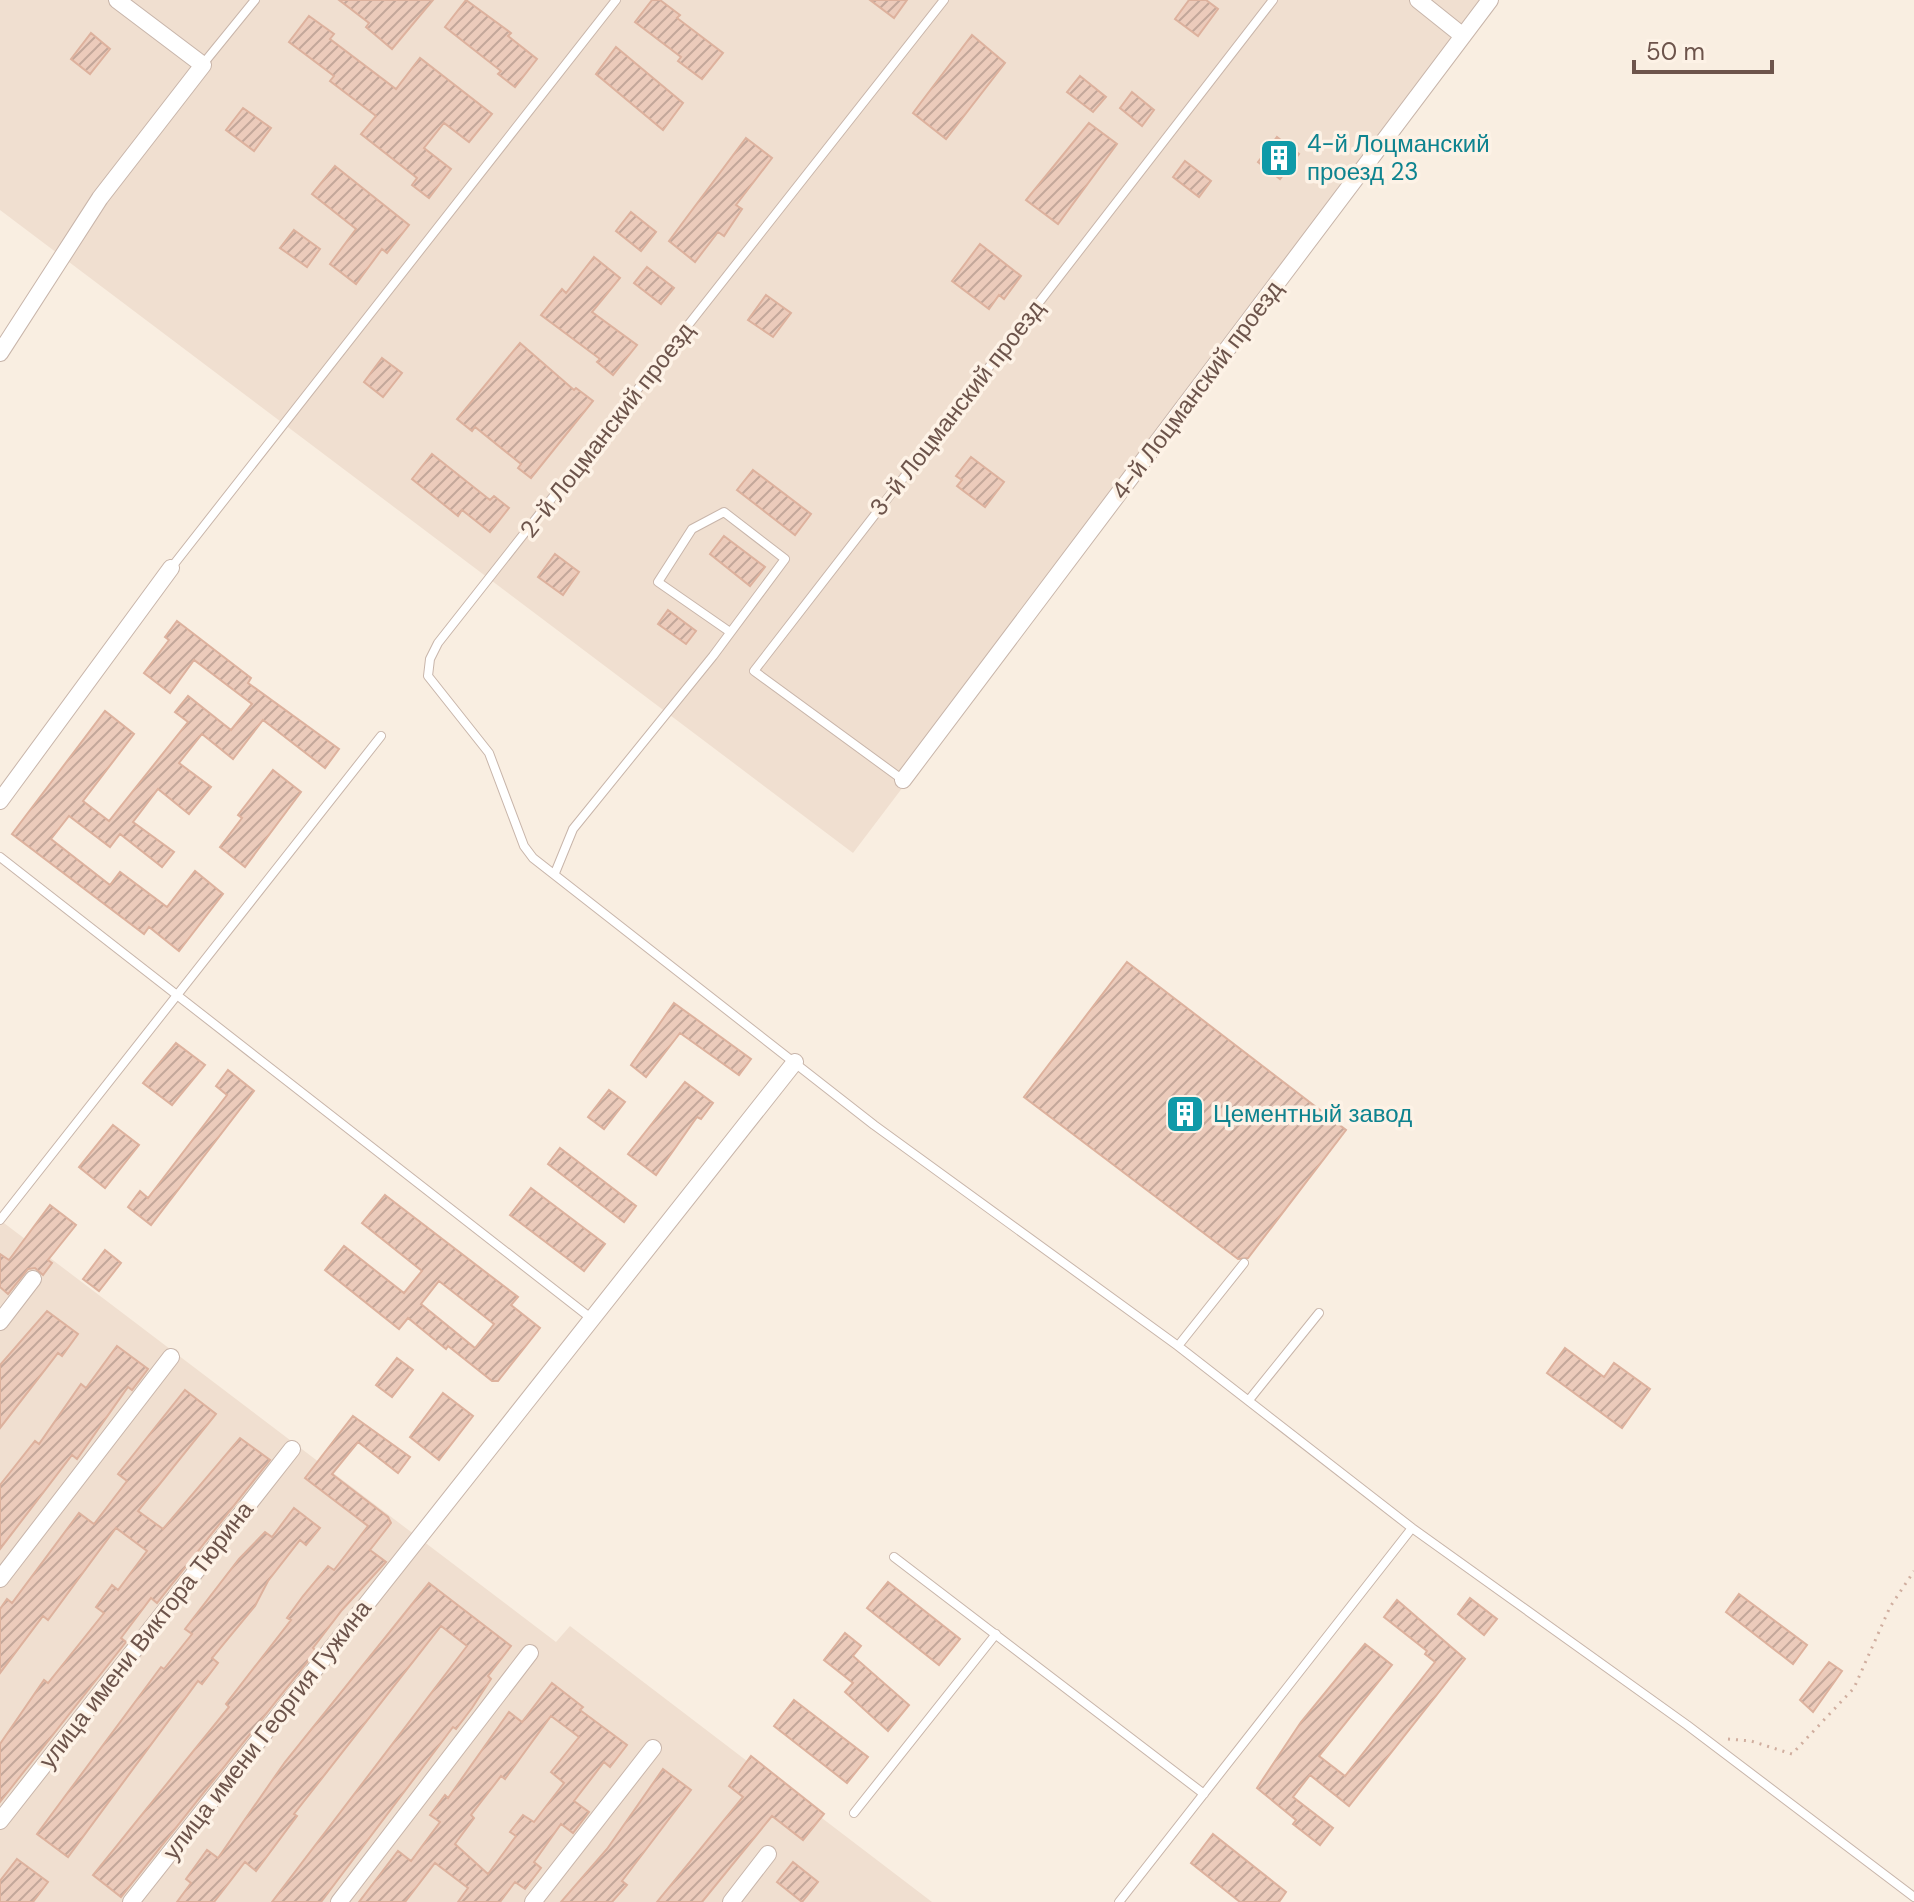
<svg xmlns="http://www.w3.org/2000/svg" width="1914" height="1902" viewBox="0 0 1914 1902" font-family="'DM Sans',sans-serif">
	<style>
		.residential { fill: #f0dfd0 }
		.building { fill: url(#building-hatch); stroke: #ddb19d; stroke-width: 2; fill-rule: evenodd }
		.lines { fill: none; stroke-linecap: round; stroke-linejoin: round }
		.lane-casing { stroke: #c8b5aa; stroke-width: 10 }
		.street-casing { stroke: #c8b5aa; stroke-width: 18 }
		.path { stroke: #d0ae9f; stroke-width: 3; stroke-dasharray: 2 6; stroke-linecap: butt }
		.lane { stroke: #fff; stroke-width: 8 }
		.street { stroke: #fff; stroke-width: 16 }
		.labels { text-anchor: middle; stroke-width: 7; stroke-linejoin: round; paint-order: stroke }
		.culture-label { font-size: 24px; fill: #0d838f; stroke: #fdf2e6; text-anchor: start }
		.street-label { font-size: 24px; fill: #6d544b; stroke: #fdf2e6 }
	</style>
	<defs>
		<pattern id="building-hatch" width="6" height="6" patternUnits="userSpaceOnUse" patternTransform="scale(2)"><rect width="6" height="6" fill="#eccbbb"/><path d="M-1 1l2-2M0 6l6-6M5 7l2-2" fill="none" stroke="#c3a79a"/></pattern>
	</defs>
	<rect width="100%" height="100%" fill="#f9eee1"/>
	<path class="residential" d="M0,0H1499L853,853L0,210Z
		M0,1220L556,1642L570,1626L932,1902H0Z"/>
	<path class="building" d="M339,0H433L392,49L366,27L369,23Z
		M466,0L511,33L508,36L537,59L515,87L498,74L501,71L445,27Z
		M652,0H660L680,15L677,18L723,53L702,79L678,61L681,57L635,22Z
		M870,0H907L894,18Z
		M1189,0H1206L1218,9L1198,36L1175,19Z
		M309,16L334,34L330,39L396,89L420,58L492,114L469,142L444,123L424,148L451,169L429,198L412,185L417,178L361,134L376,116L330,81L334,76L289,42Z
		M91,33L110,49L90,74L71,59Z
		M972,35L1005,63L946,139L913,113Z
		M616,47L683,103L663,130L596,74Z
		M1080,76L1106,97L1093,112L1067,92Z
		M1132,92L1154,110L1142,126L1120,108Z
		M243,108L271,128L254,151L226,130Z
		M1089,123L1117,144L1058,224L1026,200Z
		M1277,137L1299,154L1280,179L1258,162Z
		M746,138L772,158L736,205L742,209L724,236L718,232L695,262L669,241Z
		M1185,161L1211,181L1199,197L1173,177Z
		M335,166L409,225L387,253L382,249L356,284L330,264L356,229L312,194Z
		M631,212L656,232L641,251L616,231Z
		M294,230L320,249L307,267L280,248Z
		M980,244L1021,276L1004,299L999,295L989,309L952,281Z
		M594,257L620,278L592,312L637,345L613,375L597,362L600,359L541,315L562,289L566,293Z
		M647,267L674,288L661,304L634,283Z
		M766,295L791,313L773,337L748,320Z
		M520,343L574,390L576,388L593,401L531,478L518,468L521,464L475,427L472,431L457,419Z
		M382,358L402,373L383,397L364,382Z
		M432,454L490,500L494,496L509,508L490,532L462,510L458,516L412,479Z
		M971,457L1004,482L985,507L957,486L962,480L956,476Z
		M753,470L811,514L795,535L737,490Z
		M724,536L765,567L750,586L710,554Z
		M555,554L579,572L563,595L538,577Z
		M668,610L696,631L686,644L658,624Z
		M177,621L251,678L248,683L339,749L325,768L263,720L233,759L202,734L179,763L211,787L189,814L158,789L133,822L174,852L162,867L120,834L110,847L69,816L51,839L110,885L120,872L167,907L195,871L223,894L179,951L149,927L144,934L12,834L105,711L134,734L83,801L109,821L188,722L175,712L188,696L231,730L252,704L194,660L170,693L144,673L169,640L165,637Z
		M273,770L301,792L245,867L220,847L242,818L238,815Z
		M1127,962L1346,1130L1248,1258L1238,1259L1024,1097Z
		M674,1003L751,1059L739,1075L680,1033L646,1077L631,1065Z
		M176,1043L205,1065L172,1105L143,1083Z
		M228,1070L254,1091L151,1225L128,1207L140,1191L148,1198L227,1095L216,1086Z
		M685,1082L713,1103L701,1119L697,1117L656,1175L628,1154Z
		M609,1090L625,1102L604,1129L588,1117Z
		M113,1125L139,1145L105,1188L79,1167Z
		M560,1148L636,1206L624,1222L548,1164Z
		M531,1188L605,1244L584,1271L510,1215Z
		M385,1195L518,1297L511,1305L540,1328L498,1381H492L448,1346L446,1349L408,1318L399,1329L325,1270L344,1246L404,1293L422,1271L362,1223ZM439,1281L494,1324L475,1348L421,1304Z
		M50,1205L76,1225L48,1260L52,1263L43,1275L35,1268L28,1269L8,1294L0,1287V1254L9,1260Z
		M105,1250L121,1263L99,1291L83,1279Z
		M47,1311L78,1334L62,1356L58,1353L0,1428V1365Z
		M117,1346L148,1369L132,1390L128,1387L77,1459L72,1455L0,1549V1485L35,1441L39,1444L81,1384L86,1388Z
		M1565,1348L1604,1377L1614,1363L1650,1389L1622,1428L1547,1373Z
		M397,1358L413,1370L392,1397L376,1385Z
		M185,1390L216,1414L138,1511L163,1529L240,1438L270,1460L157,1603L151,1598L121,1638L126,1642L0,1802V1744L44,1680L48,1683L104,1613L96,1607L112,1585L118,1590L147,1551L116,1528L48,1620L43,1616L0,1673V1609L7,1599L12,1603L79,1513L94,1524L127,1481L118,1474Z
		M443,1393L473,1416L439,1460L410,1437Z
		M353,1416L410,1457L398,1473L358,1442L332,1474L388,1517L391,1523L370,1550L386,1562L342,1610L313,1648L316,1651L121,1897L93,1875L229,1707L226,1704L291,1620L287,1618L303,1596L328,1566L334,1570L368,1526L305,1478Z
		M294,1508L320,1528L306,1545L300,1540L268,1581L255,1606L212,1658L218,1663L202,1684L198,1681L68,1857L37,1834L161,1667L164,1669L192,1634L185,1629L239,1559L265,1532L272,1537Z
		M888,1582L960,1639L939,1665L867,1608Z
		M429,1583L511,1646L488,1676L491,1679L472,1708L456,1729L453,1727L321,1902H272L467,1646L441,1626L294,1814L297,1816L256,1871L245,1862L214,1902H177L191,1883L186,1879L207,1850L218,1858L285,1762Z
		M1739,1594L1807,1645L1793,1664L1726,1612Z
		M1470,1598L1497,1619L1484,1635L1458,1614Z
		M1397,1600L1465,1659L1349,1806L1310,1775L1293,1797L1333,1828L1320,1845L1293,1824L1296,1820L1257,1788L1301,1722L1365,1644L1392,1665L1319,1756L1345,1776L1435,1662L1425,1654L1427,1651L1384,1617Z
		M845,1633L861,1646L853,1656L909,1705L888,1731L845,1692L853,1683L824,1660Z
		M1829,1662L1842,1671L1813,1712L1800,1700Z
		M552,1683L583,1707L580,1710L627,1745L610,1767L604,1762L574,1801L589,1812L573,1833L561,1824L534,1862L541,1868L525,1889L515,1882L500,1902H458L468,1888L435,1863L405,1902H359L398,1851L411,1861L440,1822L430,1815L445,1795L448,1798L509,1712L522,1722ZM551,1716L579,1737L551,1772L564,1783L534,1822L523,1815L510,1832L516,1836L488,1874L455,1844L474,1818L471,1815L501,1776L505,1779Z
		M794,1700L868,1757L847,1783L774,1726Z
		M751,1756L824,1814L803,1840L772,1816L702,1902H657L743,1797L729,1786Z
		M663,1769L691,1790L622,1881L627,1885L612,1902H561L607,1849Z
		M1213,1834L1286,1892L1279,1902H1240L1191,1863Z
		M17,1859L48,1882L33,1902H0V1881Z
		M793,1862L818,1882L802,1902L777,1882Z"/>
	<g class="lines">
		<g class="lane-casing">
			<path id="lane" d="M944,0L438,643L430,659L428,676L489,753L524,846L533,858L874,1125L1178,1346L1412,1528L1687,1725L1914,1897
				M203,64L255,0
				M171,568L616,0
				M903,780L754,671L1273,0
				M0,857L592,1319
				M555,873L573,829L713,656L785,559L724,512L692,529L658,582L730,632
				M0,1220L381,736
				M1178,1346L1244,1263
				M1249,1400L1319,1313
				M894,1557L1204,1794
				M854,1813L996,1634
				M1119,1902L1412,1528"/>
		</g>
		<g class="street-casing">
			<path id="street" d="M1418,0L1463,36
				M0,353L100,198L203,65L117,0
				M903,780L1490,0
				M0,801L171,568
				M0,1322L33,1279
				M0,1579L171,1357
				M0,1821L292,1449
				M131,1902L795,1062
				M339,1902L530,1653
				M533,1902L653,1748
				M731,1902L768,1854"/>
		</g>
		<path class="path" d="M1728,1739L1751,1741L1792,1754L1854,1688L1890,1607L1914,1571"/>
		<use href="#lane" class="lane"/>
		<use href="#street" class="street"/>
	</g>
	<defs>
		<g id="building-square" transform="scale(2)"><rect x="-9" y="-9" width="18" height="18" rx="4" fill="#0f9aa8" stroke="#fdf2e6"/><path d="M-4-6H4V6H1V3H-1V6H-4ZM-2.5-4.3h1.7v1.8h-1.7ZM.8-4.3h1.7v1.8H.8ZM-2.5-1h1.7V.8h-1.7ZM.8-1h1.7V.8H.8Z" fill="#fff"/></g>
	</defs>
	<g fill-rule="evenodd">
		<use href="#building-square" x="1279" y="158"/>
		<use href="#building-square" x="1185" y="1114"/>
	</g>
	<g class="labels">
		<g class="culture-label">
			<text x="1307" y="152">4-й Лоцманский<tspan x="1307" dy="28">проезд 23</tspan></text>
			<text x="1213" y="1122">Цементный завод</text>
		</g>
		<g class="street-label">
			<text transform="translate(1197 390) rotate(-53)" y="8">4-й Лоцманский проезд</text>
			<text transform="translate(957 408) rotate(-52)" y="8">3-й Лоцманский проезд</text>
			<text transform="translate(607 430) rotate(-52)" y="8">2-й Лоцманский проезд</text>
			<text transform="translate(146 1635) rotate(-52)" y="8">улица имени Виктора Тюрина</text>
			<text transform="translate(267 1730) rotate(-52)" y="8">улица имени Георгия Гужина</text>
		</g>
	</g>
	<path d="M1634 60v12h138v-12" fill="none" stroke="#6d544b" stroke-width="4"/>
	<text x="1646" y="60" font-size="24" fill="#6d544b" stroke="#fdf2e6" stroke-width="6" paint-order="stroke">50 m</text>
</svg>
